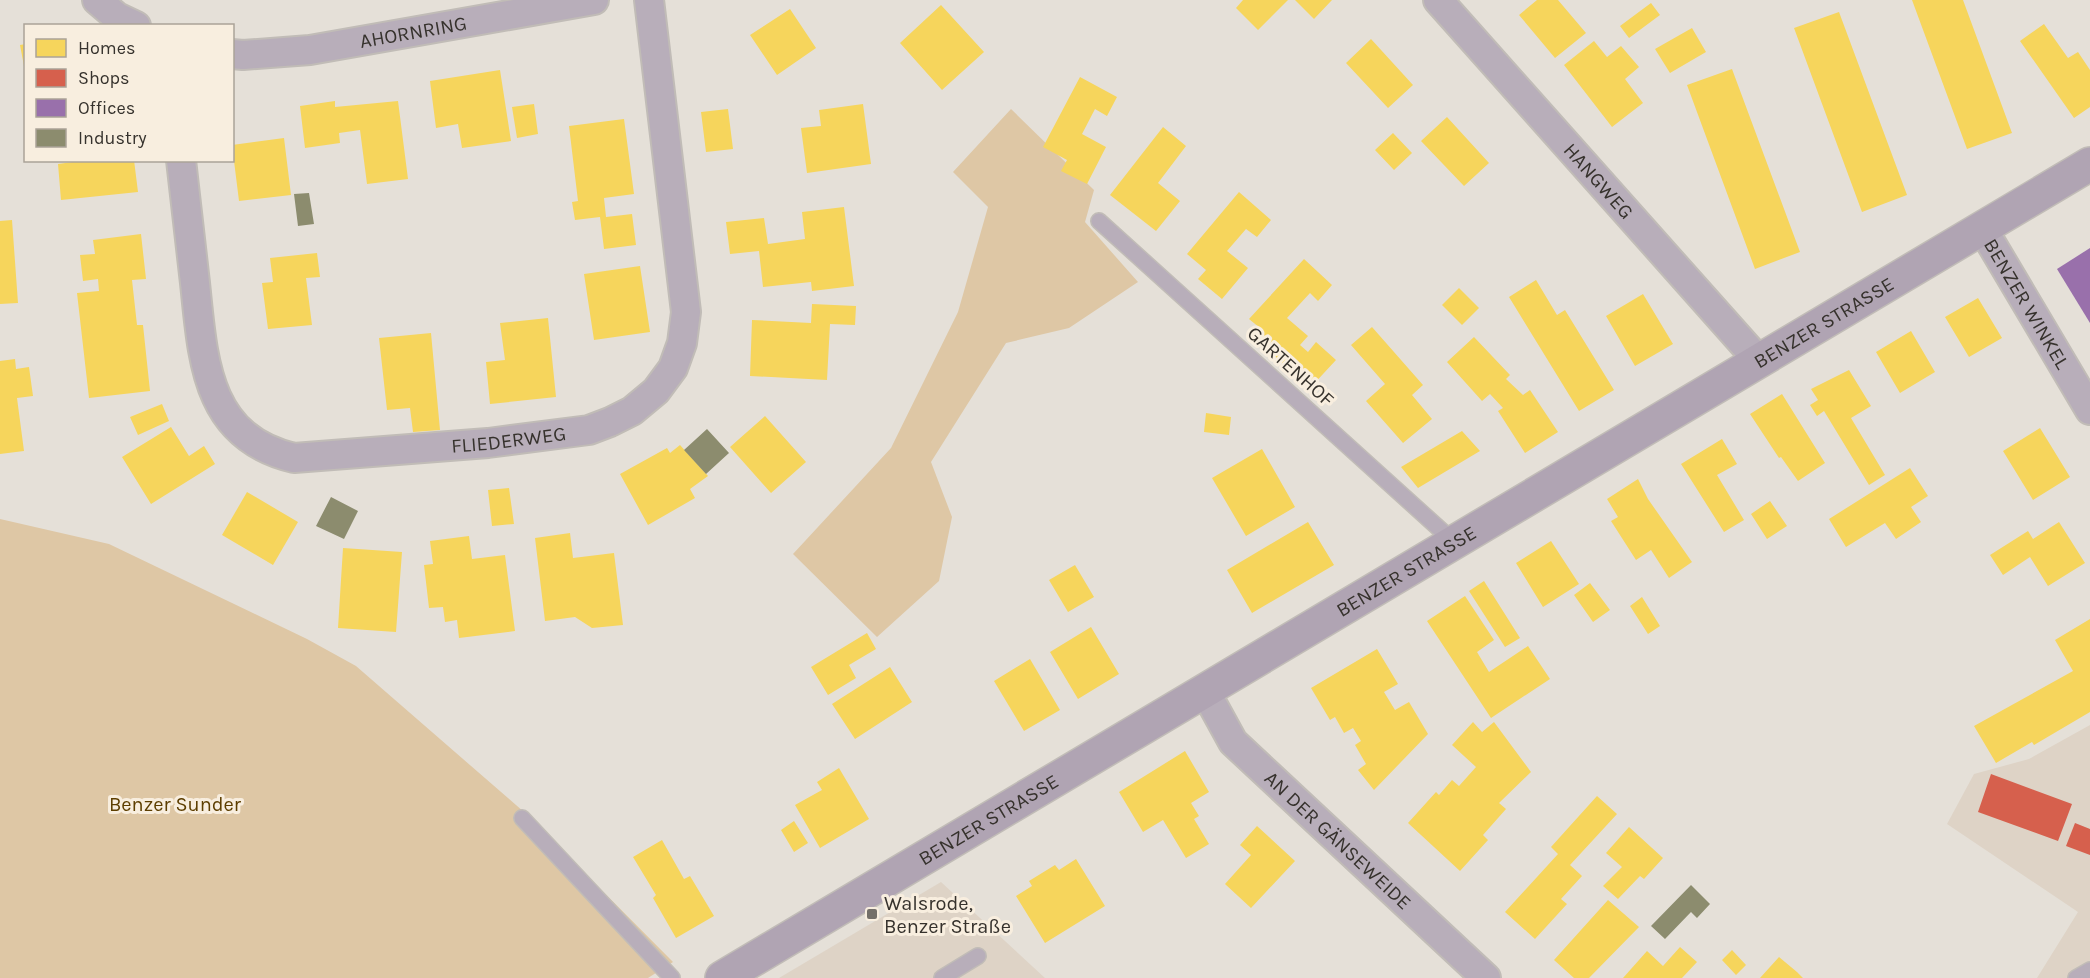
<svg xmlns="http://www.w3.org/2000/svg" width="2090" height="978" viewBox="0 0 2090 978" font-family="Karla,sans-serif">
	<style>
		.built { fill: #ded3c6 }
		.green { fill: #dec7a5 }
		.homes { fill: #f6d55c }
		.shops { fill: #d6604d }
		.offices { fill: #9970ab }
		.industry { fill: #8c8c6e }
		.lines { fill: none; stroke-linecap: round; stroke-linejoin: round }
		.lane-casing { stroke: #c1bcb7; stroke-width: 18 }
		.street-casing { stroke: #c1bcb7; stroke-width: 32 }
		.secondary-casing { stroke: #c1bcb7; stroke-width: 36 }
		.lane { stroke: #b8aeba; stroke-width: 15 }
		.street { stroke: #b8aeba; stroke-width: 28 }
		.secondary { stroke: #b0a4b3; stroke-width: 33 }
		.poi-dot { fill: #736f69; stroke: #f8eedf; stroke-width: 2 }
		.labels { text-anchor: middle; stroke-width: 6; stroke-linejoin: round; paint-order: stroke }
		.street-label { font-size: 20px; fill: #36322d; stroke: #f8eedf }
		.park-label { font-size: 20px; fill: #5d3e00; stroke: #f8eedf }
		.poi-label { font-size: 20px; fill: #36322d; stroke: #f8eedf; text-anchor: start }
	</style>
	<rect width="100%" height="100%" fill="#e5e0d8"/>
	<path class="built" d="M2090,725V978H2037L2078,912L1947,824L1974,774L2029,759Z
		M941,882L1045,978H779Z"/>
	<path class="green" d="M1011,109L1094,190L1085,222L1138,282L1069,328L1006,343L931,462L952,517L939,581L877,637L793,554L891,448L958,312L988,207L953,172Z
		M0,519L109,544L307,639L356,666L524,812L673,962L648,978H0Z"/>
	<path class="homes" d="M1243,0H1288L1258,30L1236,8Z
		M1295,0H1332L1314,19Z
		M1537,0H1558L1586,33L1555,58L1519,15Z
		M1912,0H1963L2012,133L1967,149Z
		M1651,3L1660,15L1629,38L1620,26Z
		M941,5L984,52L942,90L900,43Z
		M790,9L816,48L777,75L750,35Z
		M1839,12L1907,195L1862,212L1794,28Z
		M2044,24L2068,58L2078,52L2090,70V107L2074,118L2020,41Z
		M1692,28L1706,52L1670,73L1655,49Z
		M1371,39L1413,85L1388,108L1346,63Z
		M1594,41L1607,57L1621,46L1639,67L1625,79L1643,103L1612,127L1564,65Z
		M26,44V66H24L20,45Z
		M1732,69L1800,252L1755,269L1687,85Z
		M500,70L511,141L462,148L458,124L436,128L430,81Z
		M1080,77L1117,97L1107,116L1095,109L1082,134L1106,147L1087,184L1061,171L1067,160L1043,147Z
		M335,101V107L398,101L408,179L367,184L360,130L339,133L340,143L305,148L300,106Z
		M534,104L538,134L517,138L512,107Z
		M863,104L871,164L807,173L801,128L821,126L819,110Z
		M728,109L733,149L706,152L701,112Z
		M1447,117L1489,163L1464,186L1421,141Z
		M624,119L634,194L604,198L606,217L632,214L636,245L604,249L600,217L575,220L572,202L578,201L569,126Z
		M1163,127L1186,146L1158,183L1180,201L1156,231L1110,195Z
		M1393,133L1412,153L1394,170L1375,150Z
		M284,138L291,195L239,201L232,145Z
		M87,160H134L138,192L61,200L58,164Z
		M1239,192L1271,220L1257,237L1246,229L1227,251L1248,268L1222,299L1198,279L1206,270L1187,254Z
		M844,207L854,286L812,291L811,282L763,287L759,251L730,254L726,222L764,218L768,244L805,239L802,212Z
		M12,220L18,303L0,304V221Z
		M141,234L146,279L132,280L137,325H143L150,391L89,398L77,293L99,291L98,279L83,281L80,255L95,254L93,240Z
		M317,253L320,277L306,278L312,325L268,329L262,283L273,282L270,258Z
		M1304,259L1332,285L1318,301L1310,293L1287,318L1308,336L1300,345L1308,352L1316,342L1336,360L1311,387L1252,337L1260,328L1249,319Z
		M640,266L650,332L594,340L584,274Z
		M1536,280L1557,315L1565,310L1614,390L1579,411L1509,297Z
		M1459,288L1479,308L1462,325L1442,305Z
		M1643,294L1673,344L1635,366L1606,316Z
		M1978,298L2002,338L1969,357L1945,317Z
		M812,304L856,306L855,325L830,324L827,380L750,376L752,320L811,323Z
		M548,318L556,397L490,404L486,362L505,360L500,323Z
		M1372,327L1423,385L1412,395L1432,419L1403,443L1366,401L1385,384L1351,345Z
		M1911,331L1935,372L1900,393L1876,352Z
		M431,333L440,430L413,432L410,408L387,410L379,338Z
		M1474,337L1510,375L1506,379L1523,395L1530,390L1558,432L1525,453L1498,411L1503,408L1490,394L1482,401L1447,362Z
		M15,359L16,369L29,367L33,396L17,398L24,451L0,454V361Z
		M1849,370L1871,406L1851,418L1885,475L1869,485L1824,411L1817,416L1810,405L1818,400L1811,389Z
		M1782,394L1825,463L1798,481L1781,457L1779,458L1750,414Z
		M162,404L169,421L138,435L130,417Z
		M1206,413L1231,417L1229,435L1204,432Z
		M765,416L806,462L771,493L730,447Z
		M171,427L189,456L204,446L215,464L151,504L122,457Z
		M2040,428L2070,477L2033,500L2003,451Z
		M1462,431L1480,451L1418,488L1401,467Z
		M1722,439L1737,464L1717,475L1744,520L1724,532L1681,464Z
		M680,445L708,476L690,489L695,498L648,525L620,474L667,448L670,453Z
		M1262,449L1295,507L1246,536L1212,478Z
		M1910,468L1928,496L1911,507L1921,522L1896,539L1885,523L1846,547L1829,519Z
		M1638,479L1648,499L1692,562L1669,578L1651,550L1636,560L1611,521L1618,517L1607,499Z
		M509,488L514,524L492,526L488,490Z
		M247,492L298,522L273,565L222,535Z
		M1770,501L1787,526L1767,539L1751,514Z
		M1308,522L1334,565L1252,613L1227,570Z
		M2059,522L2085,563L2048,586L2030,557L2003,575L1990,555L2028,531L2033,539Z
		M570,533L573,558L614,553L623,625L592,628L575,617L545,621L535,538Z
		M469,536L472,559L505,555L515,631L459,638L457,620L445,622L443,607L429,608L424,565L433,564L430,541Z
		M1551,541L1579,584L1543,607L1516,563Z
		M343,548L402,552L396,632L338,628Z
		M1075,565L1094,597L1068,612L1049,580Z
		M1484,581L1520,638L1505,647L1469,591Z
		M1590,583L1610,610L1593,622L1574,595Z
		M1465,596L1494,640L1477,652L1489,672L1528,646L1550,679L1491,718L1427,621Z
		M1642,597L1660,626L1648,634L1630,606Z
		M2090,619V712L2034,745L2032,742L1996,763L1974,726L2073,671L2055,640Z
		M1091,627L1119,674L1078,699L1050,652Z
		M867,633L876,649L849,665L856,678L828,695L811,667Z
		M1377,649L1398,684L1384,692L1395,710L1409,702L1428,734L1374,790L1358,770L1366,764L1355,745L1361,741L1353,728L1344,733L1335,717L1330,720L1311,688Z
		M1030,659L1060,710L1024,731L994,681Z
		M890,667L912,702L855,739L832,704Z
		M1473,722L1482,732L1494,722L1531,772L1499,803L1506,809L1483,835L1488,840L1460,871L1408,823L1436,792L1439,795L1452,780L1459,786L1476,767L1452,745Z
		M1185,751L1209,792L1191,803L1199,816L1194,819L1209,844L1186,858L1163,820L1143,832L1119,792Z
		M839,768L869,819L820,848L795,805L822,790L817,782Z
		M1597,796L1617,814L1570,865L1582,876L1561,899L1567,904L1535,939L1505,912L1558,854L1551,847Z
		M794,821L808,843L794,852L781,830Z
		M1257,826L1295,861L1251,908L1225,884L1251,855L1240,845Z
		M1629,827L1663,858L1644,879L1640,876L1618,899L1603,886L1622,867L1606,853Z
		M662,840L684,879L690,876L714,916L676,938L653,898L656,895L633,857Z
		M1076,859L1105,906L1045,943L1016,896L1032,886L1029,881L1055,865L1059,870Z
		M1608,900L1639,927L1589,978H1574L1554,960Z
		M1680,947L1697,962L1682,978H1623L1647,951L1663,966Z
		M1732,950L1746,965L1736,975L1722,960Z
		M1779,957L1797,972L1803,978H1760Z"/>
	<path class="shops" d="M1991,774L2072,804L2058,841L1978,812Z
		M2075,823L2090,829V855L2066,846Z"/>
	<path class="offices" d="M2090,248V323L2057,269Z"/>
	<path class="industry" d="M309,193L314,224L298,226L294,194Z
		M707,429L729,453L706,474L684,450Z
		M331,497L358,511L344,539L316,526Z
		M1691,885L1710,904L1697,918L1691,912L1665,939L1651,926Z"/>
	<g class="lines">
		<g class="lane-casing">
			<path id="lane" d="M1099,221L1454,542
				M522,818L672,978
				M942,978L978,956
				M2076,978L2090,970"/>
		</g>
		<g class="street-casing">
			<g id="street">
				<path d="M97,0L117,17L136,26"/>
				<path id="s1" d="M1438,0L1759,361"/>
				<path id="s2" d="M232,54L243,55L310,50L594,0"/>
				<path id="s3" d="M181,160C186,201 190,242 195,283C203,359 205,437 294,458L488,443L589,430L610,422L632,411L656,391L673,368L682,343L686,312L649,0"/>
				<path id="s4" d="M1982,228L2090,410"/>
				<path id="s5" d="M1205,691L1233,742L1486,978"/>
			</g>
		</g>
		<g class="secondary-casing">
			<g id="secondary">
				<path id="s6" d="M722,978L2090,164"/>
			</g>
		</g>
		<use href="#lane" class="lane"/>
		<use href="#street" class="street"/>
		<use href="#secondary" class="secondary"/>
	</g>
	<rect class="poi-dot" x="866" y="908" width="12" height="12" rx="3"/>
	<g class="labels">
		<g class="street-label">
			<text dy="7" stroke="none"><textPath href="#s2" startOffset="183">AHORNRING</textPath></text>
			<text dy="7" stroke="none"><textPath href="#s1" startOffset="242">HANGWEG</textPath></text>
			<text dy="7" stroke="none"><textPath href="#s4" startOffset="88">BENZER WINKEL</textPath></text>
			<text dy="7" stroke="none"><textPath href="#s6" startOffset="1282">BENZER STRASSE</textPath></text>
			<text transform="translate(1291 366) rotate(42)" y="7">GARTENHOF</text>
			<text dy="7" stroke="none"><textPath href="#s3" startOffset="558">FLIEDERWEG</textPath></text>
			<text dy="7" stroke="none"><textPath href="#s6" startOffset="796">BENZER STRASSE</textPath></text>
			<text dy="7" stroke="none"><textPath href="#s6" startOffset="310">BENZER STRASSE</textPath></text>
			<text dy="7" stroke="none"><textPath href="#s5" startOffset="202">AN DER GÄNSEWEIDE</textPath></text>
		</g>
		<g class="park-label">
			<text x="175" y="811">Benzer Sunder</text>
		</g>
		<g class="poi-label">
			<text x="884" y="910">Walsrode,<tspan x="884" dy="23">Benzer Straße</tspan></text>
		</g>
	</g>
	<rect x="24" y="24" width="210" height="138" fill="#f8eedf" stroke="#aaa398" stroke-width="1.5"/>
	<rect x="36" y="39" width="30" height="18" fill="#f6d55c" stroke="#aaa398" stroke-width="1.5"/>
	<text x="78" y="54" font-size="18" fill="#36322d">Homes</text>
	<rect x="36" y="69" width="30" height="18" fill="#d6604d" stroke="#aaa398" stroke-width="1.5"/>
	<text x="78" y="84" font-size="18" fill="#36322d">Shops</text>
	<rect x="36" y="99" width="30" height="18" fill="#9970ab" stroke="#aaa398" stroke-width="1.5"/>
	<text x="78" y="114" font-size="18" fill="#36322d">Offices</text>
	<rect x="36" y="129" width="30" height="18" fill="#8c8c6e" stroke="#aaa398" stroke-width="1.5"/>
	<text x="78" y="144" font-size="18" fill="#36322d">Industry</text>
</svg>
